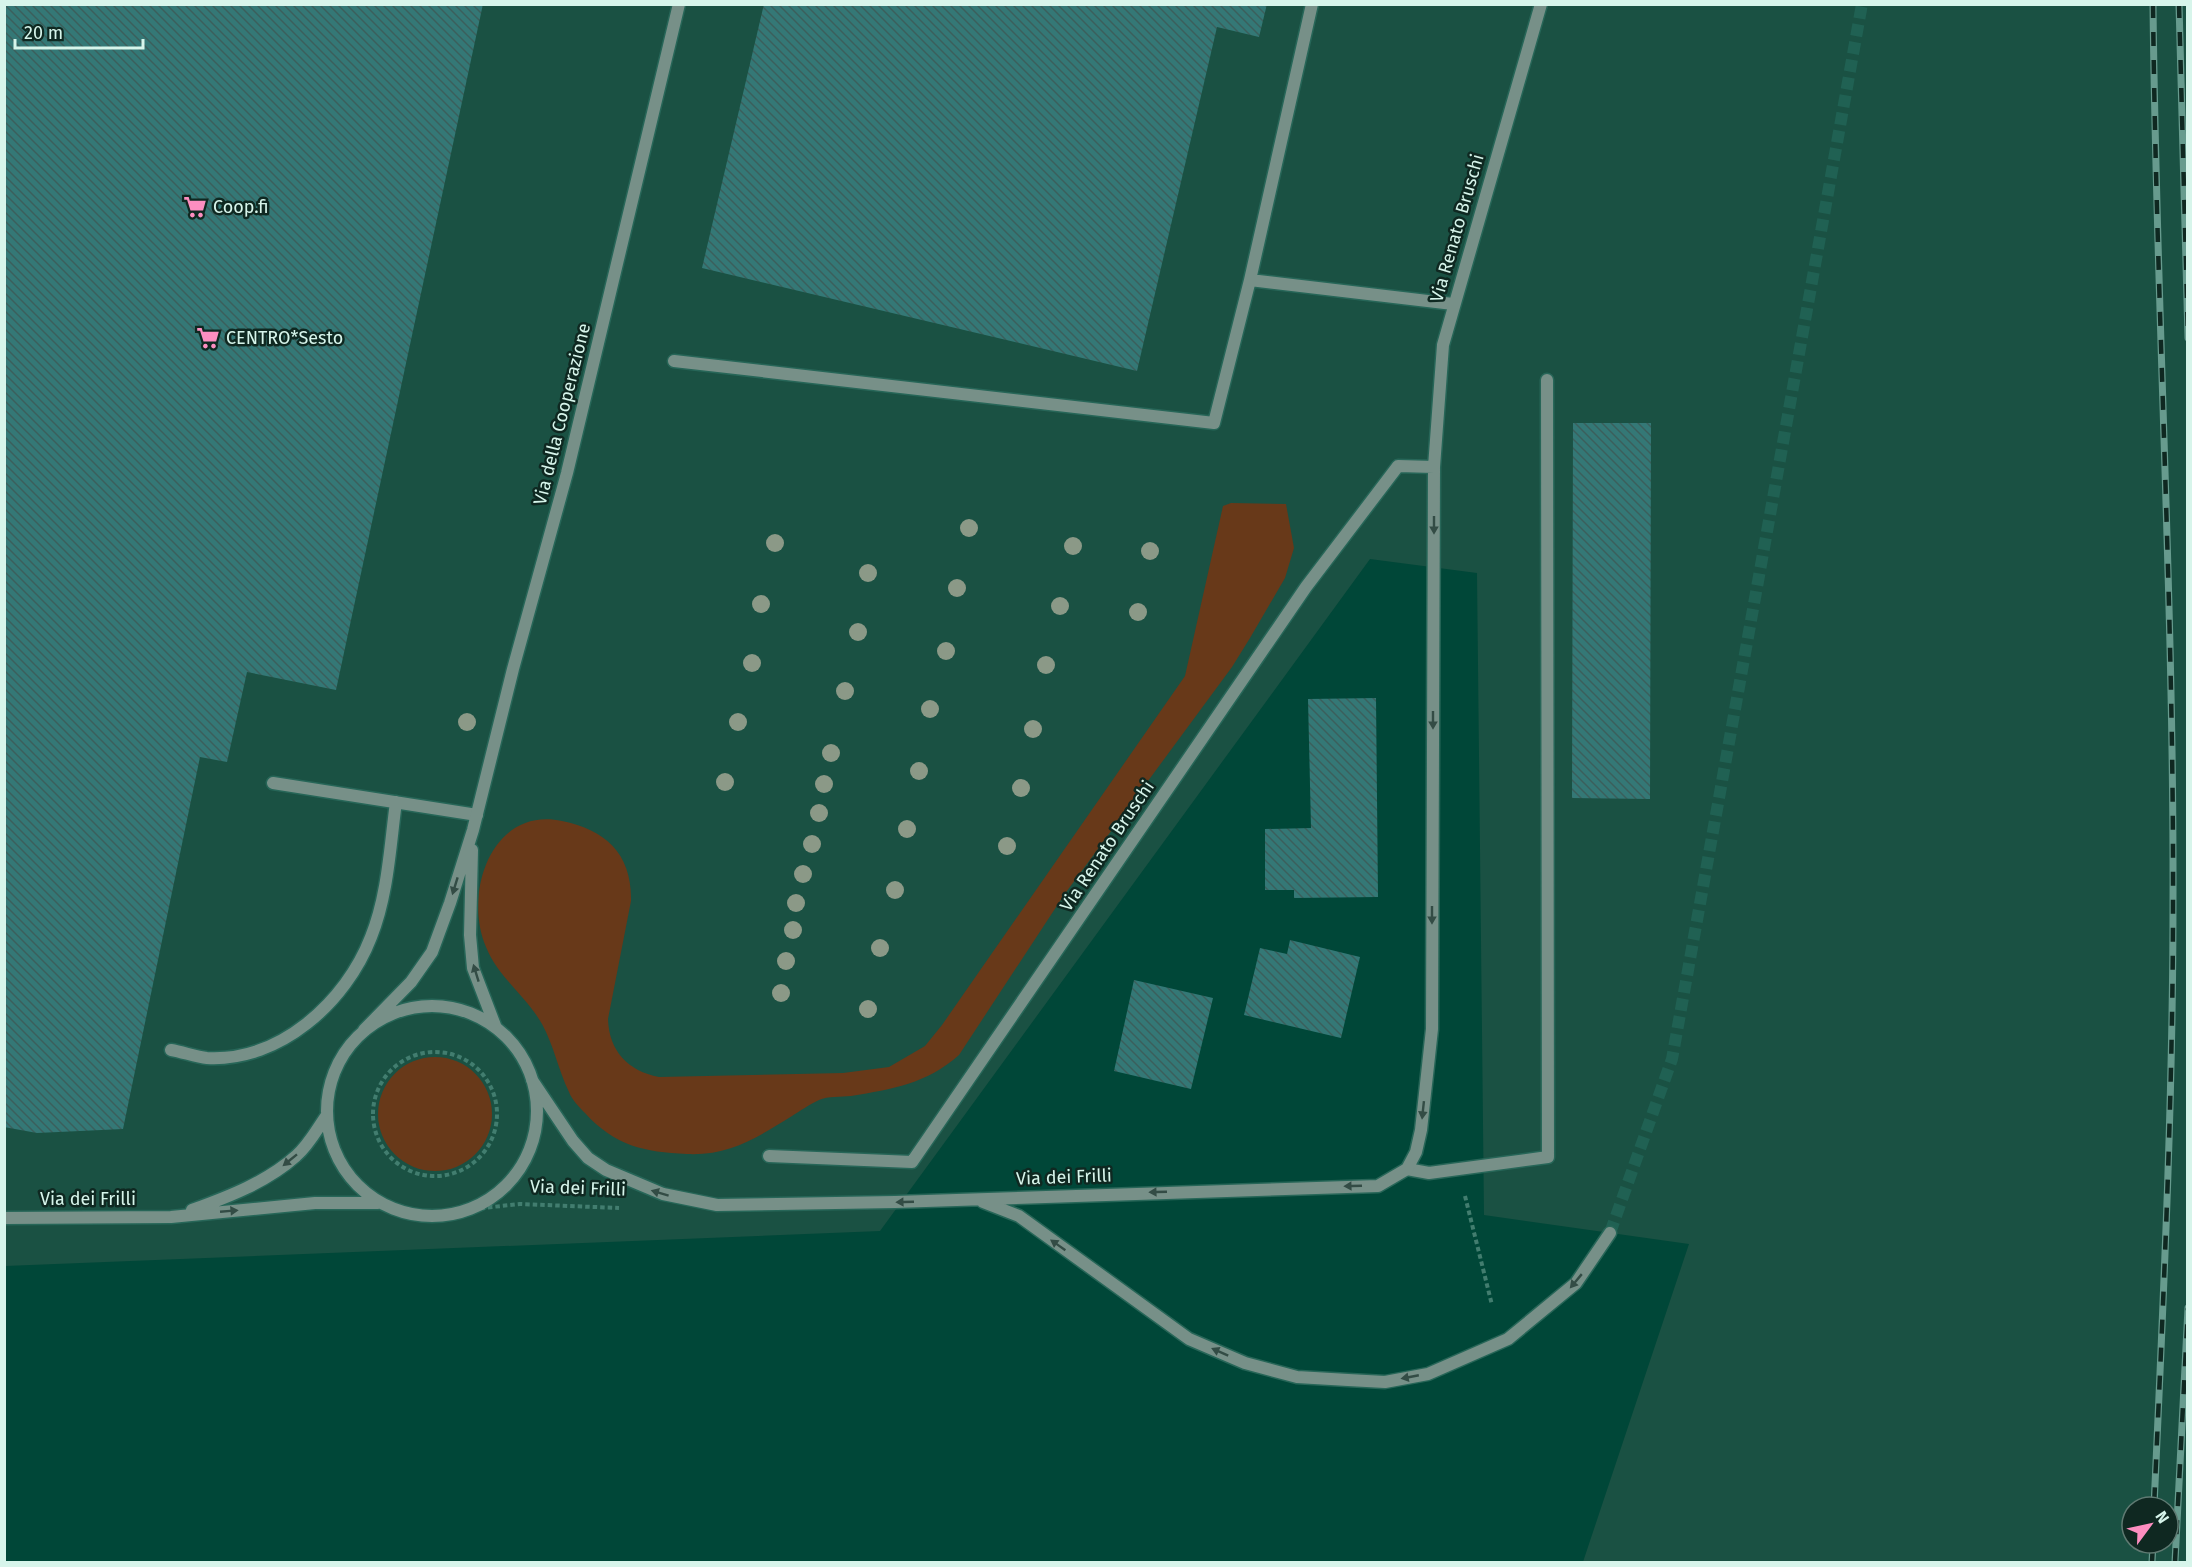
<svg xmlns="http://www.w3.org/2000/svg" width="2192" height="1567" viewBox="0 0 2192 1567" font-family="'Fira Sans',sans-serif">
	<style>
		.built { fill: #1a5143; fill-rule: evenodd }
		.grass { fill: #683919 }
		.building { fill: url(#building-back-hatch) }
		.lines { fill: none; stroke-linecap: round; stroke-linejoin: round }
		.minor-tunnel { stroke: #206153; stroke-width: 12; stroke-dasharray: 12 6; stroke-linecap: butt }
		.service-casing { stroke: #276658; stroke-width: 15 }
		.minor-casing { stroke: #276658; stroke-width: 15 }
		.path { stroke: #427d6f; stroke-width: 4; stroke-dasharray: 4.5 3; stroke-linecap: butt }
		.service { stroke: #779088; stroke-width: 12 }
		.minor { stroke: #779088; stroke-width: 12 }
		.rail-casing { stroke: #679b8e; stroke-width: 7 }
		.rail { stroke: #0f2821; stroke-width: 4.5; stroke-dasharray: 14; stroke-linecap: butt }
		.tree { fill: #8b9987 }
		.oneway { fill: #334c45 }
		.labels { text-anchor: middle; stroke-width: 5; stroke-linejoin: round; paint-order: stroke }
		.poi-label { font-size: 18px; fill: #d7f5eb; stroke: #0f2821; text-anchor: start }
		.street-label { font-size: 18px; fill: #d7f5eb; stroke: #0f2821 }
	</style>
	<defs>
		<pattern id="building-back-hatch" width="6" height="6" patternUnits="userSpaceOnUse" patternTransform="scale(1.5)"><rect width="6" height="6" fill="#347876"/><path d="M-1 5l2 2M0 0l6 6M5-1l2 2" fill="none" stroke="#3b5f5c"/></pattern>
	</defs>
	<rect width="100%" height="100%" fill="#004738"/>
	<path class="built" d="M4,5H2187V1562H1583L1689,1244L1484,1215L1477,573L1370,559L880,1231L5,1266ZM2132,1507H2168V1543H2132Z"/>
	<path class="grass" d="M1231,503L1286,504L1294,548L1285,578L1250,638L1232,667L1064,895L959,1055C926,1084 893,1089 851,1096C841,1097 828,1096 819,1100C810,1104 800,1111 792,1116C758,1137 729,1156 687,1154C644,1152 615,1146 585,1113C579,1107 572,1100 569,1092C558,1069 554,1046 542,1024C526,996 498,977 486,947C463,894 491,806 562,821C606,830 632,854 631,901L608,1019C609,1051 628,1071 659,1077L843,1073L889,1067L925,1046L942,1025L1185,676L1223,506Z
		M378 1114a57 57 0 1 1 114 0a57 57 0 1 1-114 0Z"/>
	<path class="building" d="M4,4H483L336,690L247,672L227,762L200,757L123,1129L37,1133L4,1127Z
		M764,4H1267L1259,37L1217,27L1137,371L702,268Z
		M1573,423H1651L1650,799L1572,798Z
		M1376,698L1378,897L1294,898V890H1265V829L1311,828L1308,699Z
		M1290,940L1360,957L1341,1038L1244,1015L1260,948L1287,954Z
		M1134,980L1213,998L1191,1089L1114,1071Z"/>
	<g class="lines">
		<path class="minor-tunnel" d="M1610,1233L1672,1059L1862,4"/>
		<g class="service-casing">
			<path id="service" d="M1250,280L1312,4
				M674,361L1214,423L1250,280L1453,304
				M273,783L477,815
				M171,1050C183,1052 196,1057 207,1058C280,1062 346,1002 371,937C388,895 390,846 396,802
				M1407,1169L1429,1173L1548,1157L1547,380"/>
		</g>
		<g class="minor-casing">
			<path id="minor" d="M472,850L470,935L473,968L496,1028
				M327 1111a105 105 0 1 1 210 0a105 105 0 1 1-210 0Z
				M364,1030L411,982L432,952L450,903L473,830L513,669L567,473L679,4
				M532,1080L573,1141L588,1158L606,1170L663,1194L717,1205L895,1202L1378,1186L1407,1169L1416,1152L1421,1130L1432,1029L1434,467L1443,345L1541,4
				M769,1156L912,1162L1306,587L1398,466L1434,467
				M983,1202L1019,1216L1189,1339L1245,1363L1297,1377L1348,1380L1385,1382L1428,1374L1508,1339L1576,1283L1610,1233
				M192,1210C228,1197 267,1182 296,1156C309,1145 317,1129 327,1115
				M4,1218L171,1217L315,1203H378"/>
		</g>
		<path class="path" d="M373 1114a62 62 0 1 1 124 0a62 62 0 1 1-124 0Z
			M1465,1196L1492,1305
			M473,1209L520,1204L619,1208"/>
		<use href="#service" class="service"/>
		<use href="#minor" class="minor"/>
		<g class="rail-casing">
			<path id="rail" d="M2153,4C2156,304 2174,603 2173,903C2173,1104 2163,1306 2154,1507
				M2179,4L2188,338
				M2152,1562L2153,1543
				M2175,1562L2188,1308"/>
		</g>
		<use href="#rail" class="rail"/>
	</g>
	<g class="tree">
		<circle cx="969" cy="528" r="9"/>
		<circle cx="775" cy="543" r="9"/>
		<circle cx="1073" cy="546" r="9"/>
		<circle cx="1150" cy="551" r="9"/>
		<circle cx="868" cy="573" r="9"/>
		<circle cx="957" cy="588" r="9"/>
		<circle cx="761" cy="604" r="9"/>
		<circle cx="1060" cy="606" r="9"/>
		<circle cx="1138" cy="612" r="9"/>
		<circle cx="858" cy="632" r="9"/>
		<circle cx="946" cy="651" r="9"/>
		<circle cx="752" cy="663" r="9"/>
		<circle cx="1046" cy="665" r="9"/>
		<circle cx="845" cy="691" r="9"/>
		<circle cx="930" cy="709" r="9"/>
		<circle cx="467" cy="722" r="9"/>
		<circle cx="738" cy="722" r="9"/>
		<circle cx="1033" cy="729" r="9"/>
		<circle cx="831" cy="753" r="9"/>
		<circle cx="919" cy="771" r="9"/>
		<circle cx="725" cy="782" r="9"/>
		<circle cx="824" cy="784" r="9"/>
		<circle cx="1021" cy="788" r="9"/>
		<circle cx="819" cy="813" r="9"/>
		<circle cx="907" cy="829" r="9"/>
		<circle cx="812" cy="844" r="9"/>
		<circle cx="1007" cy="846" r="9"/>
		<circle cx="803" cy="874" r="9"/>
		<circle cx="895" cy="890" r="9"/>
		<circle cx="796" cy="903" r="9"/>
		<circle cx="793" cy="930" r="9"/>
		<circle cx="880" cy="948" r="9"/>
		<circle cx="786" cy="961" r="9"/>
		<circle cx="781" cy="993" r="9"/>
		<circle cx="868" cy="1009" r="9"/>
	</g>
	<defs><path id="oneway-solid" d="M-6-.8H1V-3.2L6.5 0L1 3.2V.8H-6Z" transform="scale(1.5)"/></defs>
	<g class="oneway">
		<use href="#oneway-solid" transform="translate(1434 525) rotate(90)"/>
		<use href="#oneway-solid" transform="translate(1433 720) rotate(90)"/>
		<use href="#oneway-solid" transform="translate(455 886) rotate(107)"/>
		<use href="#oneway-solid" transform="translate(1432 915) rotate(90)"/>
		<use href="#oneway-solid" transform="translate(476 973) rotate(-107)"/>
		<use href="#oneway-solid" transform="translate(1423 1110) rotate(96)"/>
		<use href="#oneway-solid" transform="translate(290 1160) rotate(141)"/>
		<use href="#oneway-solid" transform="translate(1353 1186) rotate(178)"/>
		<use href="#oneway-solid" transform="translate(1158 1192) rotate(178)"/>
		<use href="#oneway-solid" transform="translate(660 1193) rotate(-163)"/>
		<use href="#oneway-solid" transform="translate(905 1202) rotate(178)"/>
		<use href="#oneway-solid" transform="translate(229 1211) rotate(-5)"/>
		<use href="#oneway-solid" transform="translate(1058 1245) rotate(-145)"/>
		<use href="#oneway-solid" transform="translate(1576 1281) rotate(130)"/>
		<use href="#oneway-solid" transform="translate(1220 1352) rotate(-156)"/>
		<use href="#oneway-solid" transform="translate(1410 1377) rotate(169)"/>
	</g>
	<defs>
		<g id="supermarket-bare" transform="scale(1.8)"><path d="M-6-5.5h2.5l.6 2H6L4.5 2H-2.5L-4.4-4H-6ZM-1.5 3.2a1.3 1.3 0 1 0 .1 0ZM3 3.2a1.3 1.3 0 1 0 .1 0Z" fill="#fd8ec0" stroke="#0f2821" stroke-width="2.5" paint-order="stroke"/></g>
	</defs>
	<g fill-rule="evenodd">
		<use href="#supermarket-bare" x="195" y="207"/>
		<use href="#supermarket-bare" x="208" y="338"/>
	</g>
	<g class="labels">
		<g class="poi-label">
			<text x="213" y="213">Coop.fi</text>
			<text x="226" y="344">CENTRO*Sesto</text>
		</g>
		<g class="street-label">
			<text transform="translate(1457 228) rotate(-74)" y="6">Via Renato Bruschi</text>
			<text transform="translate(562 414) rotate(-76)" y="6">Via della Cooperazione</text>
			<text transform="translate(1107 846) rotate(-56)" y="6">Via Renato Bruschi</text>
			<text transform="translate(1064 1177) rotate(-2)" y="6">Via dei Frilli</text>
			<text transform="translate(578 1188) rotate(2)" y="6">Via dei Frilli</text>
			<text x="88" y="1205">Via dei Frilli</text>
		</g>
	</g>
	<rect width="2192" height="1567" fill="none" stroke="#d7f5eb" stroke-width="12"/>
	<g transform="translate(2150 1525) rotate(57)"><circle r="28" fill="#0f2821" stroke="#5f7a72" stroke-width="1.5"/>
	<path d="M0-4.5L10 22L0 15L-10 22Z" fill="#fd8ec0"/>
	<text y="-9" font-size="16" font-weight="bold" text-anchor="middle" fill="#d7f5eb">N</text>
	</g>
	<path d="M15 39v9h128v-9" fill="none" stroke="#d7f5eb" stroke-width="3"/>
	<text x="24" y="39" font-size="18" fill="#d7f5eb" stroke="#0f2821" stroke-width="4.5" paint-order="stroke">20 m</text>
</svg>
